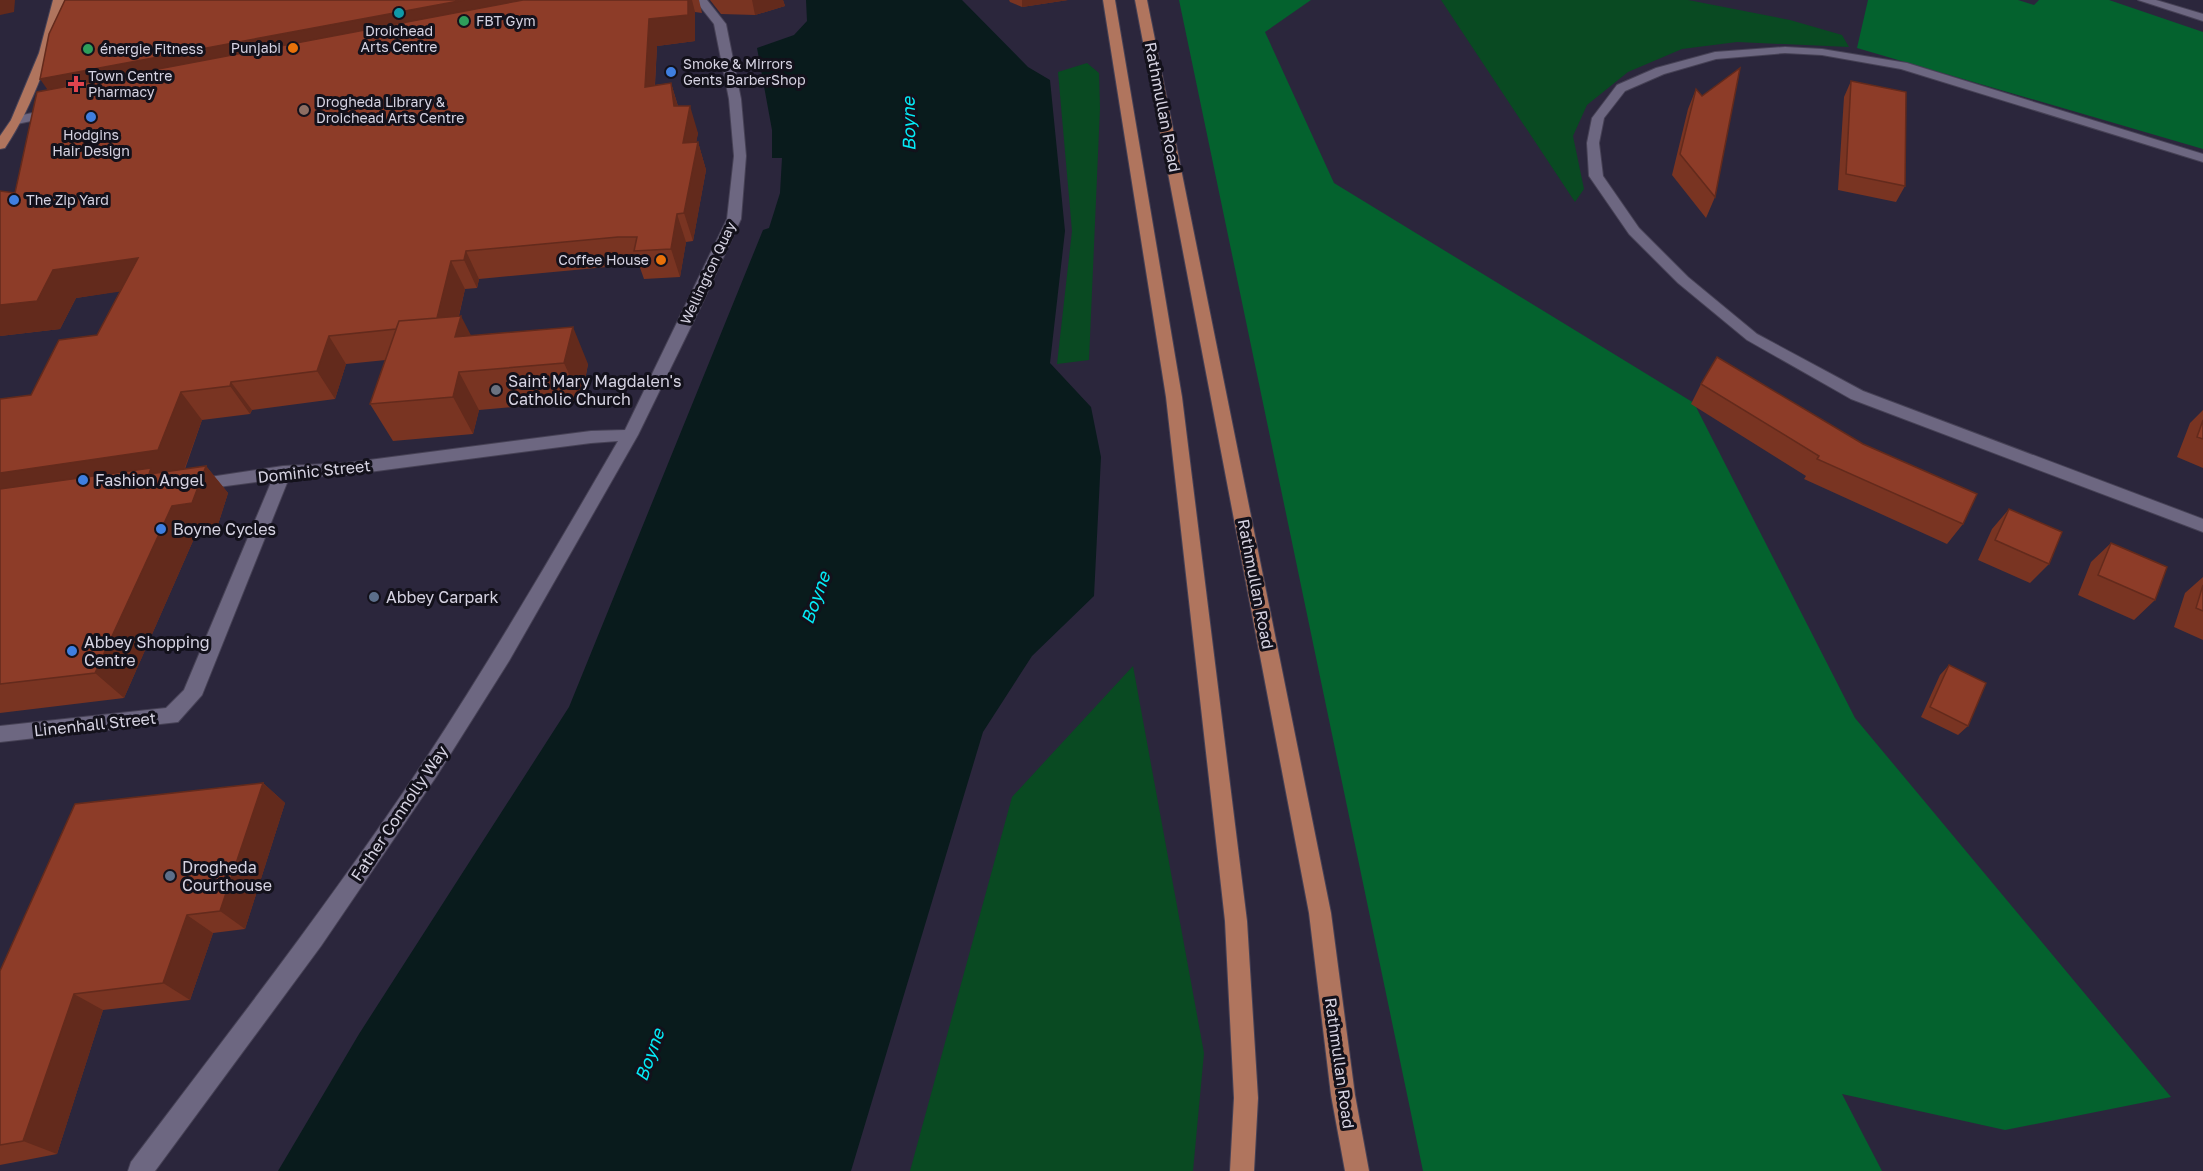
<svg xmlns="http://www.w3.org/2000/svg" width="2203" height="1171" viewBox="0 0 2203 1171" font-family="'Golos Text',sans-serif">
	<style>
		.green { fill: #094a22 }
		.forest { fill: #04622e }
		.water { fill: #091b1c }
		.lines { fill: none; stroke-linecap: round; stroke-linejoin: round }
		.minor-casing { stroke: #464155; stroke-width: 2 }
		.major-casing { stroke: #464155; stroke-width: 2 }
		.minor { fill: #6d6781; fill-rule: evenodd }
		.major { fill: #b0755e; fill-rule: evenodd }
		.wall { fill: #793422 }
		.shaded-wall { fill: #632a1c }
		.building { fill: #8d3c28; stroke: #632a1c; stroke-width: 1.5 }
		.culture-dot { fill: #0f9aa8; stroke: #13111b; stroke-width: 2 }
		.leisure-dot { fill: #2e9e5b; stroke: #13111b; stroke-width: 2 }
		.food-dot { fill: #e8710a; stroke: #13111b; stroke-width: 2 }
		.shop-dot { fill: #3f7fe0; stroke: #13111b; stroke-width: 2 }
		.health-dot { fill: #e0444e; stroke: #13111b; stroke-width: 2 }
		.education-dot { fill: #8d6e63; stroke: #13111b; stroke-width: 2 }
		.worship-dot { fill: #6b7280; stroke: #13111b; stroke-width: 2 }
		.service-dot { fill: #5c6f8a; stroke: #13111b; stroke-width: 2 }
		.labels { text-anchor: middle; stroke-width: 6; stroke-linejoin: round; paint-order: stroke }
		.far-poi-label { font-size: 14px; fill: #d6d3e2; stroke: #13111b; text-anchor: start }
		.far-street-label { font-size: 14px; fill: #d6d3e2; stroke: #13111b }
		.street-label { font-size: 16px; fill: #d6d3e2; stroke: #13111b }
		.poi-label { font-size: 16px; fill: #d6d3e2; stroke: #13111b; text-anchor: start }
		.water-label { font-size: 18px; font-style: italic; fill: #04ecf8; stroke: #13111b }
	</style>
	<rect width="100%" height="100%" fill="#2b263c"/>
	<path class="green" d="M1441,0H1688L1790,20L1842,35L1849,47L1737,42L1682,49L1628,72L1587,105L1573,136L1584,189L1575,202Z
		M1087,63L1099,73L1100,108L1089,360L1057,364L1072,231L1058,72Z
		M1133,666L1204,1053L1193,1171H910L1012,797Z"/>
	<path class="forest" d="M1179,0H1311L1265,32L1334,183L1694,403L1855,718L2171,1097L2005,1130L1842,1094L1882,1171H1423Z
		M1868,0H2018L2034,5L2039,0H2109L2203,32V149L1857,48Z"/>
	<path class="water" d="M806,0H962L1028,67L1050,80L1065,231L1050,363L1091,407L1101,457L1094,596L1032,656L983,732L851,1171H278L359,1034L569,707L763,230L769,228L780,193L782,158H772V130L757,48L794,35L807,21Z"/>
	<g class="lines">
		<g class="minor-casing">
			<path id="minor" d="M695,0H707L726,24L741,99L746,156L741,219L700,308L638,435L509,661L436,777L321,946L155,1171H128L131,1162C230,1031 332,900 423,763C492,658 555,550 618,441L591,443L346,475L289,478L202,695L178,722L0,742V726L166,708L184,690L272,480L196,490L190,488L188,484L190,480L283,466L346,463L591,431L625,430L727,219L734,156L729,99L714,24Z
				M2138,0H2156L2203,14V21Z
				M1785,47L1822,49L1907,63L2203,154V162L1901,69L1822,55L1785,53L1716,59L1664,74L1625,91L1604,118L1599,143L1603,176L1639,228L1688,277L1757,334L1863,391L2203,519V532L1851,399L1747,340L1678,283L1629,234L1589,176L1587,143L1592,118L1617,85L1656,68L1715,52Z
				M56,108L60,109L62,112L60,115L17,124L11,120L13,117Z"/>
		</g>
		<g class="major-casing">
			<path id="major" d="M53,0H65C51,52 35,103 5,148L0,149V136L11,120L39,53Z
				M1103,0H1115L1182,397L1247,921L1258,1098L1254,1171H1230L1234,1098L1225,921L1166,397Z
				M1135,0H1147L1331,913L1355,1095L1369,1171H1345L1331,1095L1309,913Z"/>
		</g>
		<use href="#minor" class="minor"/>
		<use href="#major" class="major"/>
	</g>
	<path class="wall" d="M65,0H699L702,13L695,12V41L657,46L655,85L671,83L678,106L698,133L696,142H698L706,170L693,241L686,242L680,277L644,279L639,265H628L479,279L477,288L465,289L459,316L471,336L588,364L581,401L479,410L473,434L393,441L370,404L386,360L346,364L335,399L252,410L250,414L202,420L185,469L206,466L228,493L216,531L196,534L124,698L0,713V399L31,395L97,335L120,291L76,298L60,329L0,336V191L15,193L47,90Z
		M710,0H783L785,6L755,15L721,14Z
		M1009,0H1068L1022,7L1010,2Z
		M1851,81L1905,186L1896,202L1838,190L1844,97Z
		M1696,89L1715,197L1706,218L1672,175L1688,109Z
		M1701,384L1963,524L1947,544L1804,479L1806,476L1691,404Z
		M2203,410V468L2177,457L2190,423Z
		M2009,509L2049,564L2030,583L1978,560L1992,529Z
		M2111,543L2155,600L2134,620L2078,595L2091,562Z
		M2203,577V640L2174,627L2185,593Z
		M1949,665L1968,726L1958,735L1921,717L1940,675Z
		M263,783L285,803L245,929L213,933L190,1000L103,1010L57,1154L0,1165V971Z"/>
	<path class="shaded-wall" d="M0,0H15L14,12L0,15Z
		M464,0H612L59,106L40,79Z
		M688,0H692L695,12V41L657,46L653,114L645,87L649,19Z
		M752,0H783L785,6L755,15Z
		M1022,0H1068L1022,7Z
		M671,83L679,110L674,106Z
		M690,106L698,133L691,171L683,143Z
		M698,142L706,170L693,241L684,213Z
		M677,214L686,242L680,277L671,249Z
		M466,251L479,279L477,288L464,260Z
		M138,258L158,286L76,298L60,329L0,336V305L53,270Z
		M451,261L465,289L450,353L435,325Z
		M461,316L480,353L455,337Z
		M573,327L588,364L581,401L564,363Z
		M329,336L346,364L335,399L317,371Z
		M459,372L479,410L473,434L453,397Z
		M231,382L252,410L250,414L230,386Z
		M181,392L202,420L181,478L0,504V473Z
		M206,466L228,493L216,531L196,534L124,698L95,673L172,506Z
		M263,783L285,803L245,929L220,911Z
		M187,915L213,933L190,1000L163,983Z
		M74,994L103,1010L57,1154L23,1141Z"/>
	<path class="building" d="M65,0H464L40,79L49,34Z
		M523,0H688V15L649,19L645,87L671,83L674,106H690L683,143L698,142L684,213L677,214L671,249L634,251L637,237H618L466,251L464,260L451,261L437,318L399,321L396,329L329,336L317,371L231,382L230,386L181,392L158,450L0,473V399L31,395L59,340L97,335L138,258L53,270L37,301L0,305V191L15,193L37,92Z
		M1740,68L1715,197L1680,154L1696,89L1702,96Z
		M1851,81L1906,92L1905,186L1846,174Z
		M461,316L455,337L573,327L564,363L459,372L453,397L370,404L399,321Z
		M1717,357L1863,444L1977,494L1963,524L1817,459L1819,456L1701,384Z
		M2203,420V439L2197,437Z
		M206,466L192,503L172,506L95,673L0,684V489L151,468L149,474Z
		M2009,509L2062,532L2049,564L1995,540Z
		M2111,543L2167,567L2155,600L2098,575Z
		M2203,585V611L2196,608Z
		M1949,665L1986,683L1968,726L1930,707Z
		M263,783L220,911L187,915L163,983L74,994L23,1141L0,1145V971L75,804Z"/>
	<circle class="culture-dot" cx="399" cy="13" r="6"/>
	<g class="leisure-dot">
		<circle cx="464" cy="21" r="6"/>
		<circle cx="88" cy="49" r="6"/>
	</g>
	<g class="food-dot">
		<circle cx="293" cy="48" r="6"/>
		<circle cx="661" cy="260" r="6"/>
	</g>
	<g class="shop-dot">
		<circle cx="671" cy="72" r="6"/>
		<circle cx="91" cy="117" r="6"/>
		<circle cx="14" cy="200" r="6"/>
		<circle cx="83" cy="480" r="6"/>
		<circle cx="161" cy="529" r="6"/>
		<circle cx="72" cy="651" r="6"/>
	</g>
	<path class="health-dot" d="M73 75h6v6h6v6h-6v6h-6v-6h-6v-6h6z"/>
	<circle class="education-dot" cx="304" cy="110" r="6"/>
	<circle class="worship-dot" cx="496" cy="390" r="6"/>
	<g class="service-dot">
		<circle cx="374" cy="597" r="6"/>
		<circle cx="170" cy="876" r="6"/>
	</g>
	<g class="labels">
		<g class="far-poi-label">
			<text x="476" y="26">FBT Gym</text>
			<text x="399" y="36" text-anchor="middle">Droichead<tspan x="399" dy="16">Arts Centre</tspan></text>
			<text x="281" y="53" text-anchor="end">Punjabi</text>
			<text x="100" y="54">énergie Fitness</text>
			<text x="683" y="69">Smoke &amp; Mirrors<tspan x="683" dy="16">Gents BarberShop</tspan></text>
			<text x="88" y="81">Town Centre<tspan x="88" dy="16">Pharmacy</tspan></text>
			<text x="316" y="107">Drogheda Library &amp;<tspan x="316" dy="16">Droichead Arts Centre</tspan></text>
			<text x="91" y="140" text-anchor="middle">Hodgins<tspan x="91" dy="16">Hair Design</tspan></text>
			<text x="26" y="205">The Zip Yard</text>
			<text x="649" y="265" text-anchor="end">Coffee House</text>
		</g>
		<g class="far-street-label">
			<text transform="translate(708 273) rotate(-65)" y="5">Wellington Quay</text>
		</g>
		<g class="street-label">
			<text transform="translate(1163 107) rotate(79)" y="6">Rathmullan Road</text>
			<text transform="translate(314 471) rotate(-6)" y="6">Dominic Street</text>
			<text transform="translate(1256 584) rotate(79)" y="6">Rathmullan Road</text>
			<text transform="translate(95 724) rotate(-6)" y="6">Linenhall Street</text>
			<text transform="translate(399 813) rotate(-56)" y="6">Father Connolly Way</text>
			<text transform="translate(1340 1063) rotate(82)" y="6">Rathmullan Road</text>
		</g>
		<g class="poi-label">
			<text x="508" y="387">Saint Mary Magdalen's<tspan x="508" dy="18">Catholic Church</tspan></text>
			<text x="95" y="486">Fashion Angel</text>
			<text x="173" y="535">Boyne Cycles</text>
			<text x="386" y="603">Abbey Carpark</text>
			<text x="84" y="648">Abbey Shopping<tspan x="84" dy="18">Centre</tspan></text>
			<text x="182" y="873">Drogheda<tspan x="182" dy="18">Courthouse</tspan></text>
		</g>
		<g class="water-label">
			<text transform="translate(909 124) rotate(-91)" y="6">Boyne</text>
			<text transform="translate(816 598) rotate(-70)" y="6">Boyne</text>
			<text transform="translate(650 1055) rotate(-70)" y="6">Boyne</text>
		</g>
	</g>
</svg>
